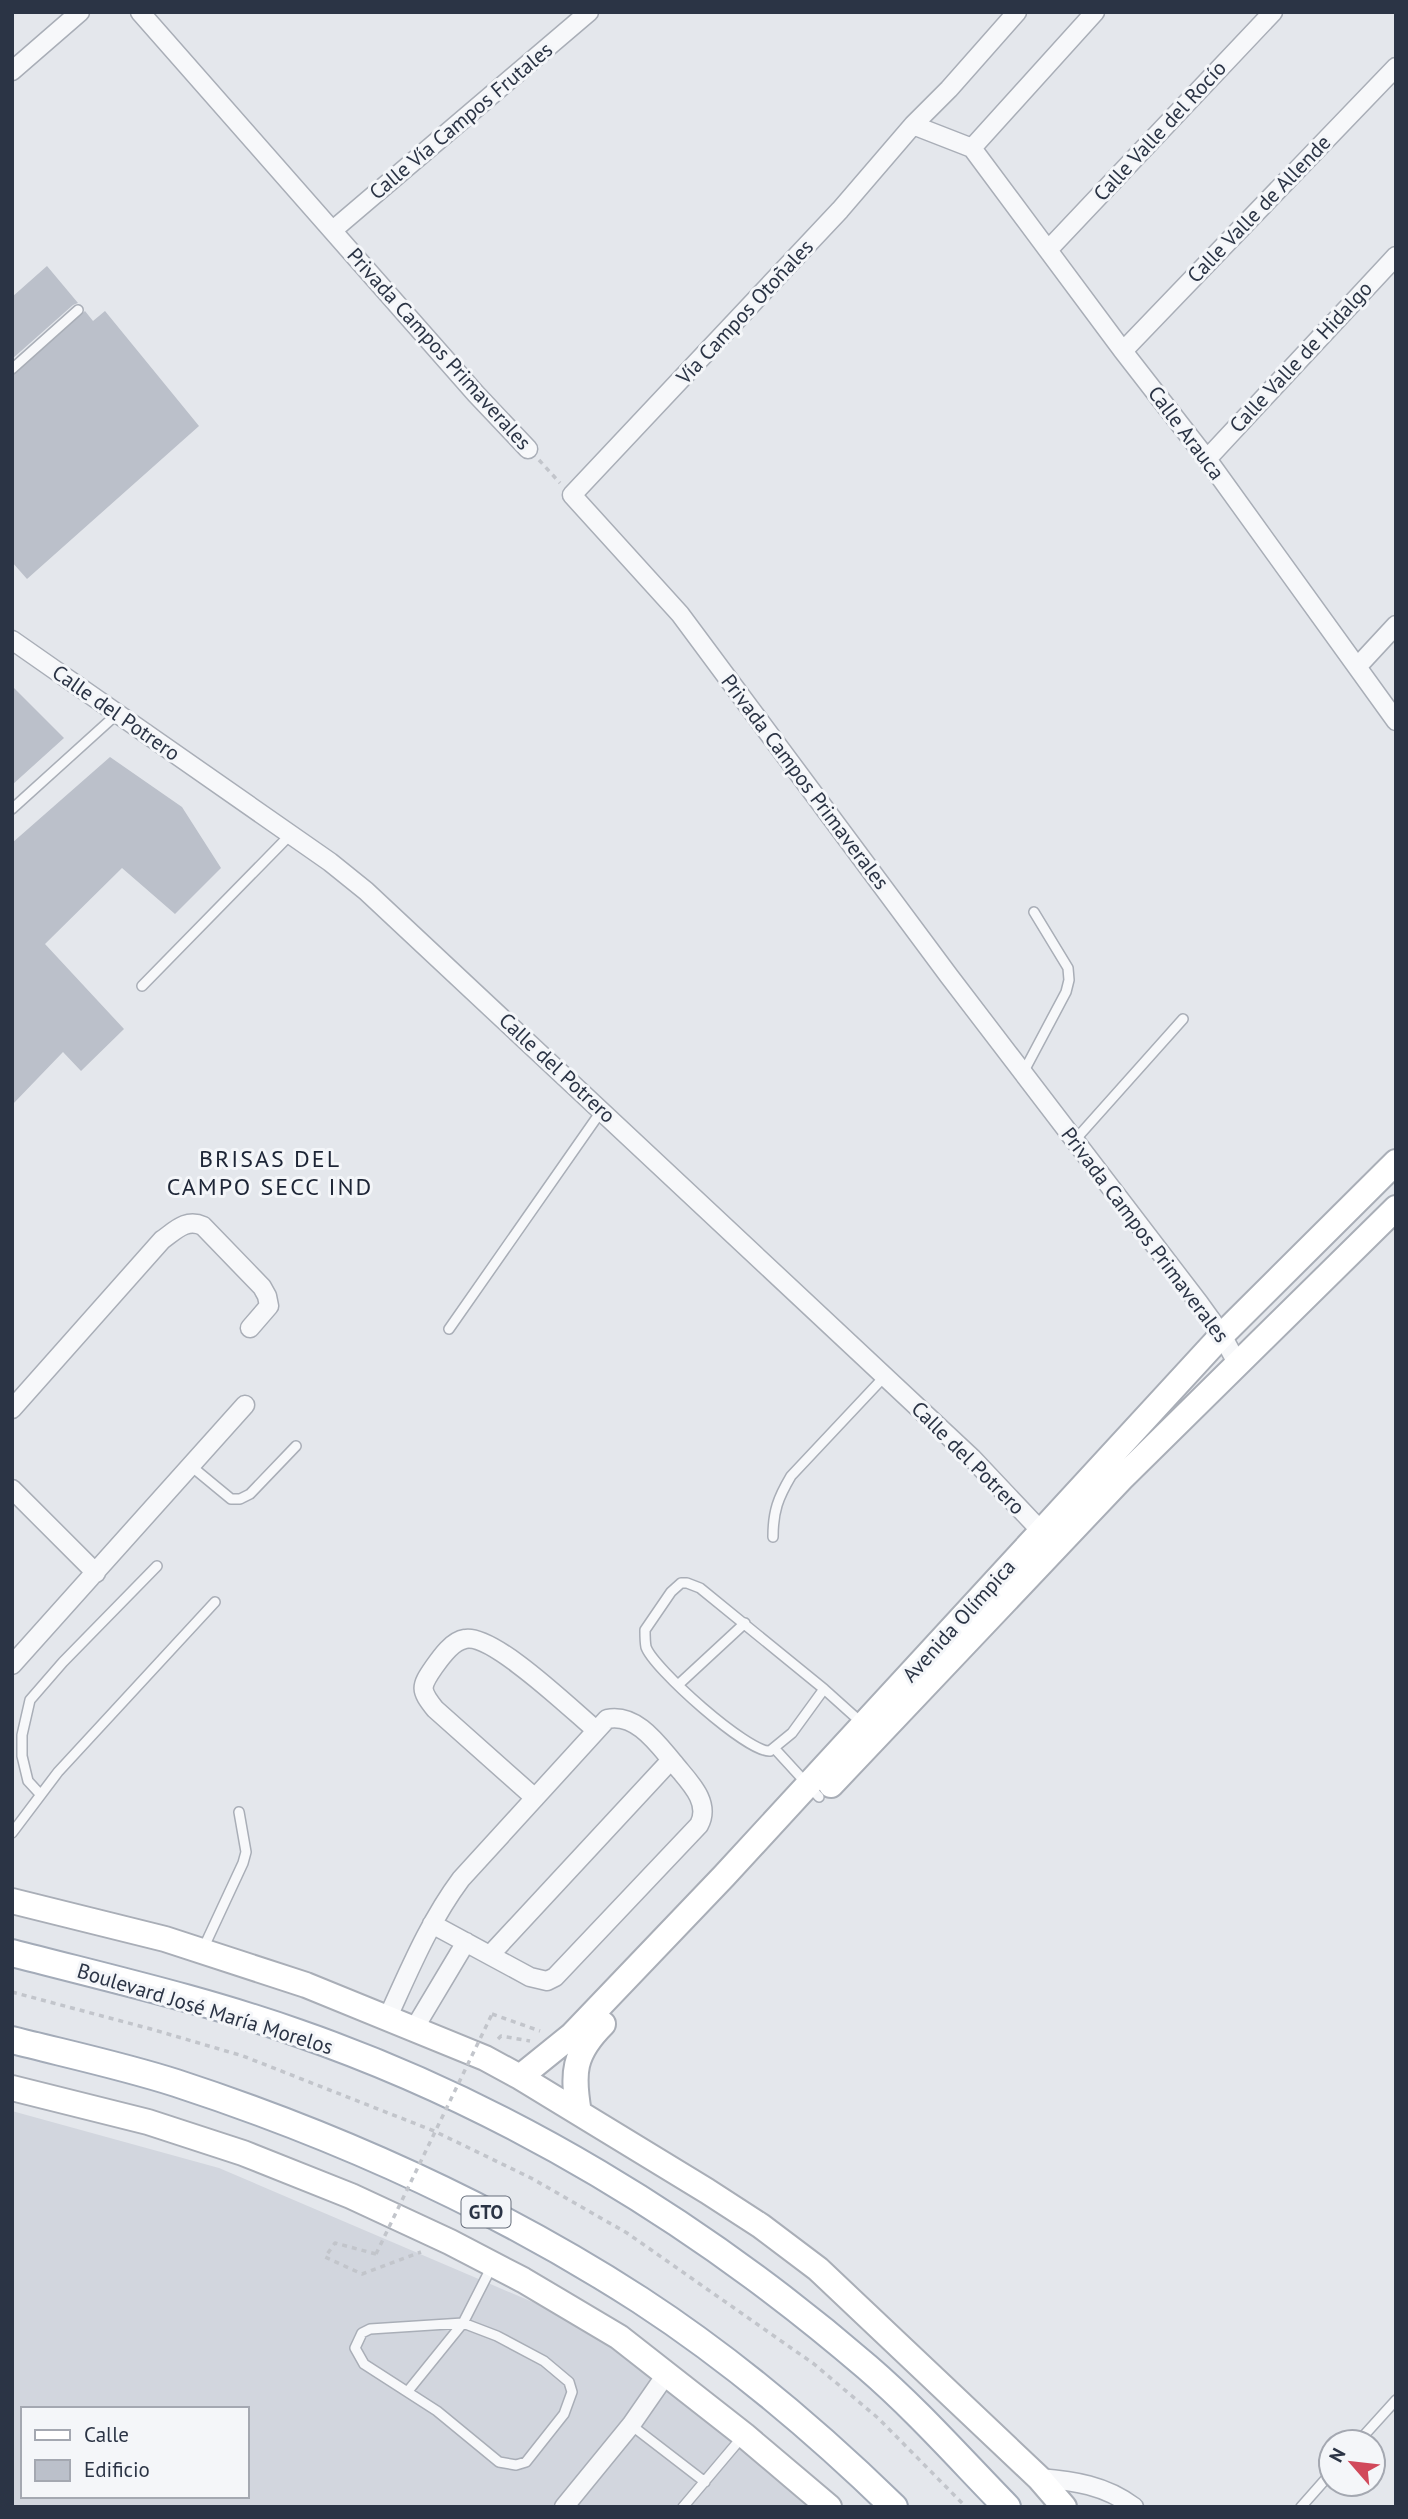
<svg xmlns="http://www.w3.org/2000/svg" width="1408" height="2519" viewBox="0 0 1408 2519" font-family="'PT Sans',sans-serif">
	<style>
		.built { fill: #d2d6de; fill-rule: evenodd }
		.building { fill: #bbc0ca }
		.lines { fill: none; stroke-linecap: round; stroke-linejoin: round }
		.lane-casing { stroke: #a9aeb7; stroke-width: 12 }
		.street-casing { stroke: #a9aeb7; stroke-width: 21 }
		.secondary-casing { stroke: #a9aeb7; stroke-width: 28 }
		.primary-casing { stroke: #a3abb8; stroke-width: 30 }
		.path { stroke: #c2c5cb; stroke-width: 3.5; stroke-dasharray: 5 5; stroke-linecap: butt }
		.lane { stroke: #f7f8fa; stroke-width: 9 }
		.street { stroke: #f7f8fa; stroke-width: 18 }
		.secondary { stroke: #fff; stroke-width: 24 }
		.primary { stroke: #fff; stroke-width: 26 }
		.path-bridge { stroke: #c2c5cb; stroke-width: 3.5; stroke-dasharray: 5 5; stroke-linecap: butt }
		.labels { text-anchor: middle; stroke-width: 6; stroke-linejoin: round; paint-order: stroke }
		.shield { fill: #f4f6f9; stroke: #676e7b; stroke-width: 2 }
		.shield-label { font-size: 19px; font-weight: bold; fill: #2b3445 }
		.street-label { font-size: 21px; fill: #2b3445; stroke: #f4f6f9 }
		.quarter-label { font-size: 24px; letter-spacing: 2px; fill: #1d2536; stroke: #f4f6f9 }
	</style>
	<rect width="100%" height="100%" fill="#e4e7ec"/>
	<path class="built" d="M12,2111L219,2168L626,2342L807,2507H12ZM23,2409H247V2496H23Z"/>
	<path class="building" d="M47,266L78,303L73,305L12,359V297Z
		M85,311L93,321L105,311L199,426L27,579L12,562V376Z
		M12,686L64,738L12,785Z
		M110,757L182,807L221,868L175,914L122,868L45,944L124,1029L81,1071L63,1052L12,1105V843Z"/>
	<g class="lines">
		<g class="lane-casing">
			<path id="lane" d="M12,369L78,310
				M12,809L117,714
				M142,986L290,835
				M1023,1073L1066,992L1069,980L1068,968L1034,912
				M1075,1140L1183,1019
				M449,1329L602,1110
				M191,1466L231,1499H240L250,1494L296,1446
				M773,1537C773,1511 778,1498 791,1476L885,1376
				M681,1583H687L700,1588L824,1689L792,1733L770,1751C748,1753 653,1668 646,1647C645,1642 645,1635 645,1630L671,1592Z
				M678,1685L745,1623
				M824,1689L863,1724
				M775,1749L819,1797
				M40,1794L28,1781L22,1756V1735L30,1700L63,1662L157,1566
				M12,1833L58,1772L215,1602
				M203,1949L243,1863L246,1852L239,1812
				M463,2323L497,2336L544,2361L569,2382L572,2392L564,2414L526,2462L516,2465L499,2462L437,2411L364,2364L355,2348L362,2333L370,2329Z
				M408,2391L463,2323L492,2266
				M631,2425L705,2482
				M1358,2442L1396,2400
				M683,2507L743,2436
				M1301,2507L1331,2473"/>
		</g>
		<g class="street-casing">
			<path id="street" d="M140,12L476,394L528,449
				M12,71L80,12
				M913,125L949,89L1017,12
				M972,148L1095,12
				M333,230L589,12
				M1048,250L1273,12
				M1123,351L1396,67
				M1207,459L1396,256
				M12,640L330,862L366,891L972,1458L1041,1531L1050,1538
				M1358,666L1396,625
				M1238,1365L1222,1335L1199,1303L949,976L680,614L572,495L840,210L913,125L972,148L1123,351L1207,459L1396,721
				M12,1409L162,1240C175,1231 186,1218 203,1226L262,1287L267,1296L269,1306L250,1328
				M12,1489L96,1573
				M12,1665L245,1405
				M535,1798L435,1709C420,1690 420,1687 434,1667C441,1657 452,1641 465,1639C493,1633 573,1711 596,1730
				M490,1955L671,1760
				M387,2019C409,1971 429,1922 461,1879L607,1719C636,1713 657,1743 673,1762C686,1779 712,1801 699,1825L555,1977L547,1981L530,1977L432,1924
				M414,2029L466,1942
				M1039,2478C1074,2481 1105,2485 1134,2507
				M564,2507L631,2425L667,2373"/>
		</g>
		<g class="secondary-casing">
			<path id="secondary" d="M831,1785L1121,1479L1396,1208
				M12,1901L165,1939L306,1985L485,2058L520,2077L707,2191L761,2226L818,2269L1039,2478L1064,2507
				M520,2077L572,2035L724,1876L1222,1335L1396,1162
				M12,2088L148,2122L243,2153L351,2196L450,2242L523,2280L619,2337L744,2435L829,2507
				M579,2113C572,2073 573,2054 603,2024"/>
		</g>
		<g class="primary-casing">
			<path id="primary" d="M12,1953C108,1978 205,2000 298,2033C506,2105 701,2224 867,2367C917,2410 961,2460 1007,2507
				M12,2040C67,2054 123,2066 176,2083C338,2136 497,2208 640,2300C732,2360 816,2431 894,2507"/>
		</g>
		<path class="path" d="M539,460L560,483
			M12,1992L151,2029L243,2056L434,2131L531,2178L627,2233L814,2364L878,2418L966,2507
			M492,2014L540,2031
			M498,2039L501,2036L530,2041
			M376,2254L335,2243L325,2257L362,2274L421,2252"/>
		<use href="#lane" class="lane"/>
		<use href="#street" class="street"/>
		<use href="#secondary" class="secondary"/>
		<use href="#primary" class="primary"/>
		<path class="path-bridge" d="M376,2254L492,2014"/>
	</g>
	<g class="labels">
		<rect class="shield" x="461.5" y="2196.5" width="49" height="31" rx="5"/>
		<g class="shield-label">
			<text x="486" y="2219">GTO</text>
		</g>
		<g class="street-label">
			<text transform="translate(461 121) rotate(-40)" y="7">Calle Vía Campos Frutales</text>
			<text transform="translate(1160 131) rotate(-47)" y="7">Calle Valle del Rocío</text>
			<text transform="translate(1259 209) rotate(-46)" y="7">Calle Valle de Allende</text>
			<text transform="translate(745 312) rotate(-47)" y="7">Vía Campos Otoñales</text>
			<text transform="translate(439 349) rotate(48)" y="7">Privada Campos Primaverales</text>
			<text transform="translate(1301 357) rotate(-47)" y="7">Calle Valle de Hidalgo</text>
			<text transform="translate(1186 433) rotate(53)" y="7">Calle Arauca</text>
			<text transform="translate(116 713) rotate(35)" y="7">Calle del Potrero</text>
			<text transform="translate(805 782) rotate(53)" y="7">Privada Campos Primaverales</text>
			<text transform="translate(557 1068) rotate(43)" y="7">Calle del Potrero</text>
			<text transform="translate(1145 1235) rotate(53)" y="7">Privada Campos Primaverales</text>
			<text transform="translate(968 1458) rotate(45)" y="7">Calle del Potrero</text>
			<text transform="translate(959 1621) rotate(-48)" y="7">Avenida Olímpica</text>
			<text transform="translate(205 2009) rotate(17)" y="7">Boulevard José María Morelos</text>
		</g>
		<g class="quarter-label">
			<text x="270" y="1167">BRISAS DEL<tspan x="270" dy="28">CAMPO SECC IND</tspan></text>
		</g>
	</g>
	<rect width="1408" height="2519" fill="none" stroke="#2b3445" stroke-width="28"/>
	<rect x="21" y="2407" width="228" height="91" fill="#f4f6f9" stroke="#a4a8b1" stroke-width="2"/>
	<rect x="35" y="2430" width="35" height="10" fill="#ffffff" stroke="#a4a8b1" stroke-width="2"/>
	<text x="84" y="2442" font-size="21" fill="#2b3445">Calle</text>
	<rect x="35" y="2460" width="35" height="21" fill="#bbc0ca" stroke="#a4a8b1" stroke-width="2"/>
	<text x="84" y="2477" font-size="21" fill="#2b3445">Edificio</text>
	<g transform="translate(1352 2463) rotate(298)"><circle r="33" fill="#f4f6f9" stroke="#a4a8b1" stroke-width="2"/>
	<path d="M0-5L12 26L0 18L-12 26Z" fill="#d1495b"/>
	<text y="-10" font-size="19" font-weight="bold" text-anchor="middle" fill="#2b3445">N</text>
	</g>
</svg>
